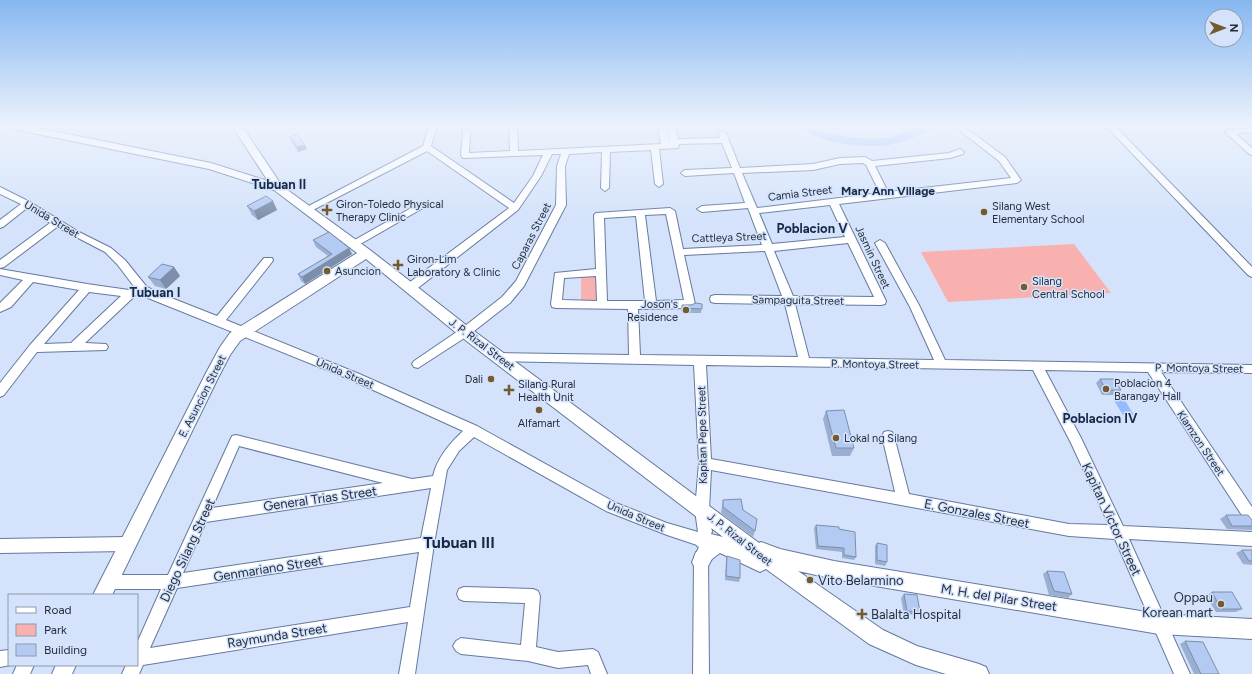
<svg xmlns="http://www.w3.org/2000/svg" width="1252" height="674" viewBox="0 0 1252 674" font-family="Figtree,sans-serif">
	<style>
		.green { fill: #f8b1af }
		.water { fill: #94bbfd }
		.lines { fill: none; stroke-linecap: round; stroke-linejoin: round }
		.river { fill: #94bbfd; fill-rule: evenodd }
		.minor-casing { stroke: #64799e; stroke-width: 2 }
		.major-casing { stroke: #64799e; stroke-width: 2 }
		.minor { fill: #fff; fill-rule: evenodd }
		.major { fill: #fff; fill-rule: evenodd }
		.wall { fill: #9aafd1 }
		.shaded-wall { fill: #7d8eaa }
		.building { fill: #b3cbf3; stroke: #7d8eaa }
		.poi-dot { fill: #745a2c; stroke: #d4e3fb; stroke-width: 1.5 }
		.labels { text-anchor: middle; stroke-width: 3; stroke-linejoin: round; paint-order: stroke }
		.street-label { font-size: 11px; fill: #242e3d; stroke: #d4e3fb }
		.poi-label { font-size: 11px; fill: #242e3d; stroke: #d4e3fb; text-anchor: start }
		.neighbourhood-label { font-size: 12px; font-weight: bold; fill: #172948; stroke: #d4e3fb }
		.quarter-label { font-size: 13px; font-weight: bold; fill: #172948; stroke: #d4e3fb }
		.near-street-label { font-size: 13px; fill: #242e3d; stroke: #d4e3fb }
		.near-poi-label { font-size: 13px; fill: #242e3d; stroke: #d4e3fb; text-anchor: start }
		.near-quarter-label { font-size: 16px; font-weight: bold; fill: #172948; stroke: #d4e3fb }
	</style>
	<rect width="100%" height="100%" fill="#d4e3fb"/>
	<path class="green" d="M1074,244L1111,293L948,302L921,252Z
		M581,275H597L598,301H581Z"/>
	<path class="water" d="M1113,399H1124L1134,415H1123Z"/>
	<g class="lines">
		<path class="river" d="M801,126H814L825,132L842,136L873,139L892,137L920,126H937L935,128C920,135 905,142 889,145C869,148 814,144 801,126Z"/>
		<g class="minor-casing">
			<path id="minor" d="M429,126H437L431,146L514,203L533,176L543,155L463,158L461,155L463,130H466L470,132L469,153L510,151L509,126H517L518,151L661,144L658,126H666L670,144L667,126H675L678,139L720,138L718,133L722,131L726,133L740,168L813,164L840,158L865,157L872,161L949,153L960,149L964,152L963,154L950,158L875,166L888,192L1011,178L999,161L954,126H963L1005,157L1021,180L1017,183L839,204L886,301L885,304L881,305L795,304L809,358L934,360L910,307L875,243L880,240L885,243L920,307L945,360L1252,365V373L1161,372L1252,507V525L1247,523L1148,372L1045,370L1081,438L1123,526L1252,532V546L1129,539L1190,674H1174L1115,539L1069,536L711,470L709,510L712,532L709,537L710,540L708,545L703,547L667,535L606,511L474,437L459,451L447,470L434,544L415,674H399L408,622L143,665L139,674H122L126,665H137V643L161,589H108L103,587L101,582L103,577L108,575H168L232,436L236,435L412,479L433,476C437,458 450,443 463,431L349,379L148,298L139,292L85,343L106,344L108,347L106,350L37,352L4,395L0,397V383L30,345L79,290L33,282L11,307L0,312V303L23,280L0,275V269L87,284L129,290L136,289L117,264L105,252L57,227L4,267L0,268V260L50,223L27,208L3,227L0,228V220L21,204L0,194V187L30,202L79,232L111,248L125,260L146,286L156,292L217,316L264,258H272L273,260L272,262L226,320L357,373L477,426L616,503L667,523L698,532L695,510L699,463L694,365L497,361L493,360L491,357L493,354L497,353L629,355L628,309L556,308L552,307L551,304L555,273L596,269L594,215L596,213L670,208L675,211L683,249L762,245L748,208L702,212L697,209L702,206L745,203L734,173L685,176L681,173L685,170L732,168L722,143L679,144L678,148L659,149L663,184L659,187L655,184L651,150L610,152L609,188L605,191L601,188L602,152L569,154L565,166L566,205L524,286L510,303L469,335L418,368L414,367L412,364L414,361L461,329L502,297L516,281L556,205L557,166L561,154H552L541,176L518,210L414,291H406L405,288L406,285L509,208L427,151L311,211L308,212L303,209L423,146ZM863,163L866,165L880,193L757,208L742,173L813,170L840,164ZM830,205L845,237L772,244L759,213ZM666,214L684,300L656,301L645,215ZM636,216L645,301H607L604,218ZM848,243L874,297L793,296L774,251ZM765,251L782,296L715,295L711,296L710,299L711,302L715,303L785,304L798,357L640,355L638,309L690,308L694,307L695,304L684,255ZM596,276L597,301L562,300L564,278ZM89,292L121,296L71,343L44,344ZM706,365L1033,370L1071,443L1109,525L1069,524L909,494L894,436L892,432L888,431L884,432L882,436L895,492L711,459ZM239,446L383,483L212,508ZM431,488L421,538L183,573L206,522ZM419,552L410,607L150,648L177,588Z
				M1106,126H1115L1252,267V277L1248,275Z
				M1252,128V132L1236,134L1252,148V155L1249,154L1225,132L1229,130Z
				M420,203L425,206L423,208L357,246L354,247L349,244L351,242Z
				M127,537L132,539L134,544L132,549L127,551L0,553V539Z
				M701,550L706,552L708,557L709,674H693L694,557L696,552Z
				M464,587L533,589L538,591L540,596L536,647L558,652L593,649L598,652L607,674H591L588,665L558,668L528,661L461,654L456,651L453,646L456,641L461,638L521,645L525,603L464,601L459,599L457,594L459,589Z
				M9,650V665H11L0,667V651Z
				M17,665H34L30,674H13Z"/>
		</g>
		<g class="major-casing">
			<path id="major" d="M8,126H28L211,163L268,181L232,126H242L282,186L370,250L470,328L759,543L761,542L780,549L834,561L1159,614L1252,619V639L1159,634L834,579L798,571L883,630L917,646L979,664L986,667L989,674H946L916,665L869,644L766,569L760,572L720,553L712,559L707,568L701,571L695,568L692,562L699,547L697,546L694,540L697,534L703,532L723,537L460,336L366,259L240,341L230,355L218,378L112,595H93L206,373L220,347L230,333L357,253L274,190L209,169L13,129Z
				M56,665H76L72,674H52Z"/>
		</g>
		<use href="#minor" class="minor"/>
		<use href="#major" class="major"/>
	</g>
	<path class="wall" d="M290,137L305,145L307,149L298,152L291,141Z
		M273,201L277,210L258,220L252,215L247,206Z
		M313,240L349,248L352,254L305,284L301,281L298,274L328,256L316,247Z
		M174,267L180,276L166,289L155,286L148,277Z
		M702,304L701,313H682L681,310L682,305Z
		M1100,379L1121,390L1117,395H1102L1096,383Z
		M826,411L854,448L850,456H832L823,419Z
		M723,500L743,510L755,531L753,537L721,513L722,506Z
		M1226,515L1252,520V530H1251L1227,529L1220,519Z
		M816,525L839,529L856,557L854,560L842,558V552L816,549L814,528Z
		M877,543L887,562L885,566L875,564V546Z
		M1242,550H1252V565L1243,564L1236,553Z
		M727,556L740,578L739,582L725,580L726,559Z
		M1047,571L1072,594L1068,598L1049,595L1043,574Z
		M1212,592L1242,609L1236,612H1216L1206,596Z
		M904,594L920,612L917,615L904,614L901,598Z
		M1185,641L1219,674H1194L1180,644Z"/>
	<path class="shaded-wall" d="M305,145L307,149L298,152L297,147Z
		M273,201L277,210L258,220L254,211Z
		M349,248L352,254L305,284L302,277Z
		M174,267L180,276L166,289L160,280Z"/>
	<path class="building" d="M297,134L305,145L297,147L290,137Z
		M266,196L273,201L254,211L247,206Z
		M329,232L349,248L302,277L298,274L332,254L313,240Z
		M162,264L174,267L160,280L148,277Z
		M696,303L702,304V309L682,308V305H691Z
		M1100,379H1114L1121,390H1106Z
		M844,410L854,448H836L826,411Z
		M741,499L743,510L757,519L755,531L723,507V500Z
		M1226,515H1248L1252,520V526H1232Z
		M816,525L839,527V529L855,532L856,557L844,555V548L818,546Z
		M877,543L887,545V562L877,560Z
		M1242,550H1252V561H1249Z
		M727,556L740,560V578L726,576Z
		M1047,571L1064,572L1072,594L1054,591Z
		M1212,592H1232L1242,609H1221Z
		M904,594L917,595L920,612L907,611Z
		M1185,641L1203,642L1219,674H1201Z"/>
	<linearGradient id="sky" x2="0" y2="1"><stop stop-color="#86b7f0"/><stop offset="0.57" stop-color="#ecf2fd"/><stop offset="1" stop-color="#ecf2fd" stop-opacity="0"/></linearGradient>
	<rect width="1252" height="220" fill="url(#sky)"/>
	<g class="poi-dot">
		<path d="M325 204h4v4h4v4h-4v4h-4v-4h-4v-4h4z"/>
		<circle cx="984" cy="212" r="4"/>
		<path d="M396 259h4v4h4v4h-4v4h-4v-4h-4v-4h4z"/>
		<circle cx="327" cy="271" r="4"/>
		<circle cx="1024" cy="287" r="4"/>
		<circle cx="686" cy="310" r="4"/>
		<circle cx="491" cy="379" r="4"/>
		<circle cx="1106" cy="389" r="4"/>
		<path d="M507 384h4v4h4v4h-4v4h-4v-4h-4v-4h4z"/>
		<circle cx="539" cy="410" r="4"/>
		<circle cx="836" cy="438" r="4"/>
		<circle cx="810" cy="580" r="4"/>
		<circle cx="1221" cy="604" r="4"/>
		<path d="M860 608h4v4h4v4h-4v4h-4v-4h-4v-4h4z"/>
	</g>
	<g class="labels">
		<g class="street-label">
			<text transform="translate(800 193) rotate(-7)" y="4">Camia Street</text>
			<text transform="translate(52 219) rotate(31)" y="4">Unida Street</text>
			<text transform="translate(531 236) rotate(-63)" y="4">Caparas Street</text>
			<text transform="translate(729 237) rotate(-2)" y="4">Cattleya Street</text>
			<text transform="translate(873 257) rotate(65)" y="4">Jasmin Street</text>
			<text transform="translate(798 300) rotate(1)" y="4">Sampaguita Street</text>
			<text transform="translate(482 344) rotate(37)" y="4">J. P. Rizal Street</text>
			<text transform="translate(875 364) rotate(1)" y="4">P. Montoya Street</text>
			<text transform="translate(1199 368) rotate(1)" y="4">P. Montoya Street</text>
			<text transform="translate(345 373) rotate(23)" y="4">Unida Street</text>
			<text transform="translate(202 396) rotate(-63)" y="4">E. Asuncion Street</text>
			<text transform="translate(702 435) rotate(-91)" y="4">Kapitan Pepe Street</text>
			<text transform="translate(1201 443) rotate(56)" y="4">Kiamzon Street</text>
			<text transform="translate(636 516) rotate(23)" y="4">Unida Street</text>
			<text transform="translate(740 539) rotate(38)" y="4">J. P. Rizal Street</text>
		</g>
		<g class="poi-label">
			<text x="336" y="208">Giron-Toledo Physical<tspan x="336" dy="13">Therapy Clinic</tspan></text>
			<text x="992" y="210">Silang West<tspan x="992" dy="13">Elementary School</tspan></text>
			<text x="407" y="263">Giron-Lim<tspan x="407" dy="13">Laboratory &amp; Clinic</tspan></text>
			<text x="335" y="275">Asuncion</text>
			<text x="1032" y="285">Silang<tspan x="1032" dy="13">Central School</tspan></text>
			<text x="678" y="308" text-anchor="end">Joson's<tspan x="678" dy="13">Residence</tspan></text>
			<text x="483" y="383" text-anchor="end">Dali</text>
			<text x="1114" y="387">Poblacion 4<tspan x="1114" dy="13">Barangay Hall</tspan></text>
			<text x="518" y="388">Silang Rural<tspan x="518" dy="13">Health Unit</tspan></text>
			<text x="539" y="427" text-anchor="middle">Alfamart</text>
			<text x="844" y="442">Lokal ng Silang</text>
		</g>
		<g class="neighbourhood-label">
			<text x="888" y="195">Mary Ann Village</text>
		</g>
		<g class="quarter-label">
			<text x="279" y="189">Tubuan II</text>
			<text x="812" y="233">Poblacion V</text>
			<text x="155" y="297">Tubuan I</text>
			<text x="1100" y="423">Poblacion IV</text>
		</g>
		<g class="near-street-label">
			<text transform="translate(320 498) rotate(-8)" y="5">General Trias Street</text>
			<text transform="translate(977 513) rotate(11)" y="5">E. Gonzales Street</text>
			<text transform="translate(1112 519) rotate(65)" y="5">Kapitan Victor Street</text>
			<text transform="translate(187 550) rotate(-65)" y="5">Diego Silang Street</text>
			<text transform="translate(268 568) rotate(-9)" y="5">Genmariano Street</text>
			<text transform="translate(999 597) rotate(9)" y="5">M. H. del Pilar Street</text>
			<text transform="translate(277 635) rotate(-9)" y="5">Raymunda Street</text>
		</g>
		<g class="near-poi-label">
			<text x="818" y="585">Vito Belarmino</text>
			<text x="1213" y="602" text-anchor="end">Oppau<tspan x="1213" dy="15">Korean mart</tspan></text>
			<text x="871" y="619">Balalta Hospital</text>
		</g>
		<g class="near-quarter-label">
			<text x="459" y="548">Tubuan III</text>
		</g>
	</g>
	<rect x="8" y="594" width="130" height="72" fill="#d4e3fb" stroke="#8e9baf"/>
	<rect x="16" y="607" width="20" height="6" fill="#ffffff" stroke="#8e9baf"/>
	<text x="44" y="614" font-size="12" fill="#242e3d">Road</text>
	<rect x="16" y="624" width="20" height="12" fill="#f8b1af" stroke="#8e9baf"/>
	<text x="44" y="634" font-size="12" fill="#242e3d">Park</text>
	<rect x="16" y="644" width="20" height="12" fill="#b3cbf3" stroke="#8e9baf"/>
	<text x="44" y="654" font-size="12" fill="#242e3d">Building</text>
	<g transform="translate(1224 28) rotate(90)"><circle r="19" fill="#d4e3fb" stroke="#8e9baf"/>
	<path d="M0-3L7 15L0 10L-7 15Z" fill="#745a2c"/>
	<text y="-6" font-size="11" font-weight="bold" text-anchor="middle" fill="#242e3d">N</text>
	</g>
</svg>
